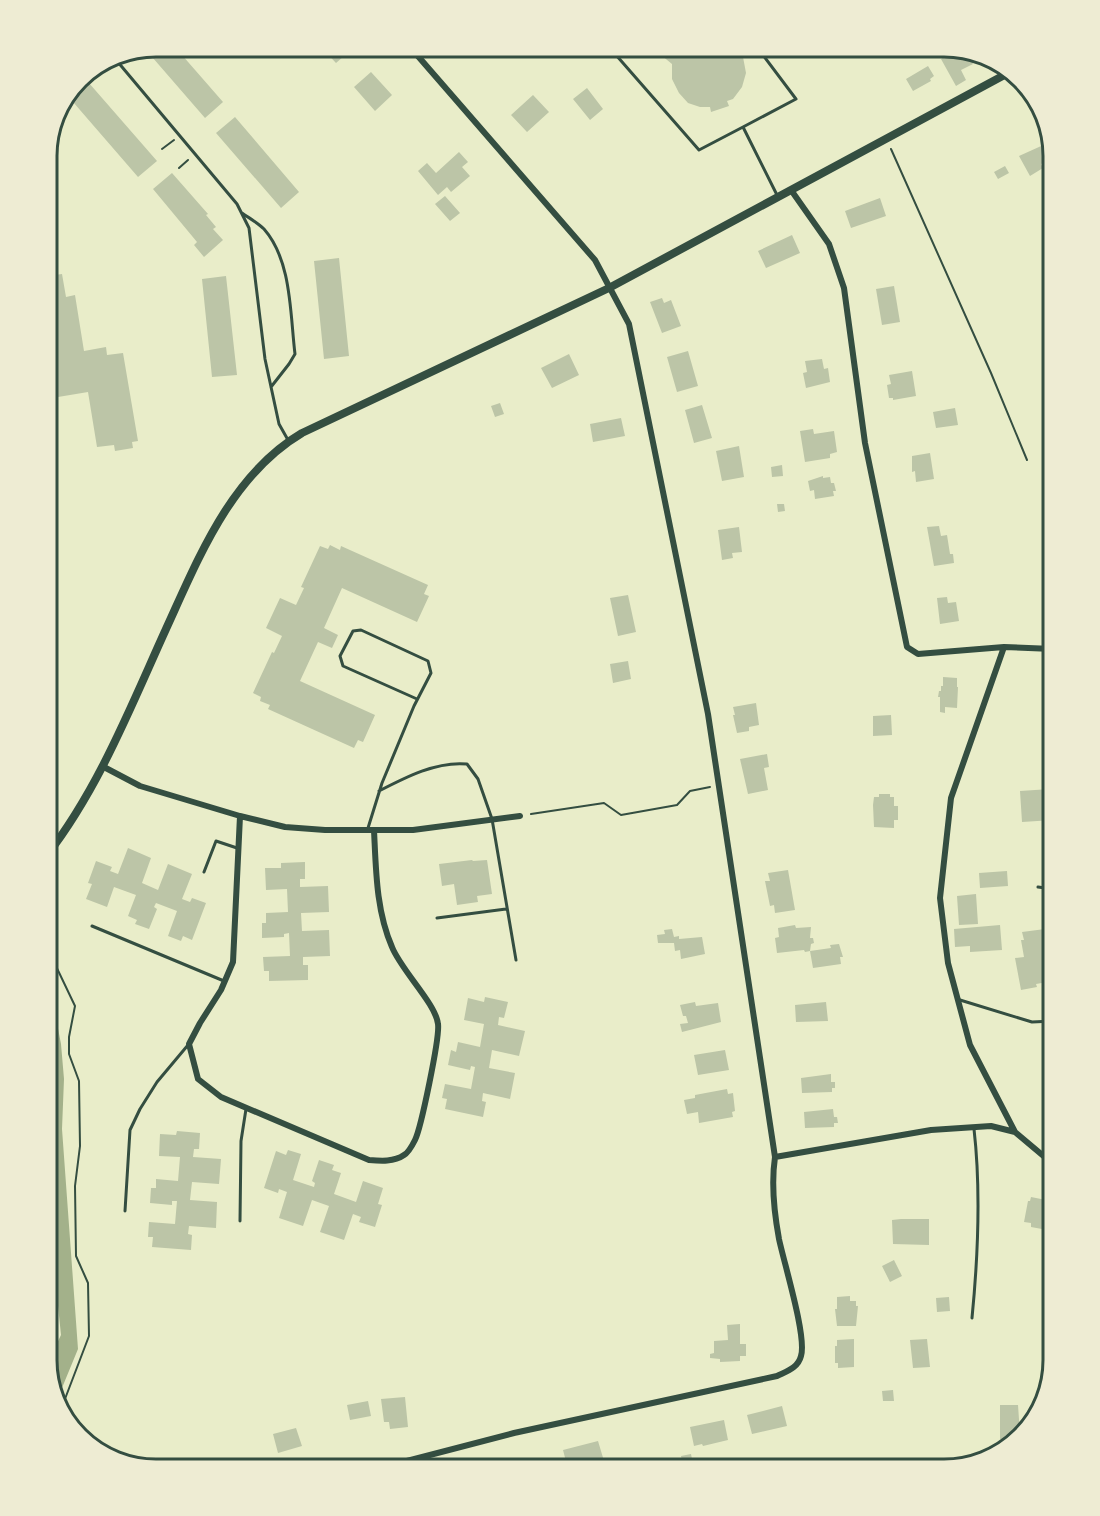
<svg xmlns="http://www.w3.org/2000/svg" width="1100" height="1516" viewBox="0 0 1100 1516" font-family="'Work Sans',sans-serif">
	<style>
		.water { fill: #a3b18a }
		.building { fill: #bcc5a7 }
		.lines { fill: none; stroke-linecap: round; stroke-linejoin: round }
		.path { stroke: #344e41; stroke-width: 2 }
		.service { stroke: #344e41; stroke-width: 3 }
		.minor { stroke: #344e41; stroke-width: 6 }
		.tertiary { stroke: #344e41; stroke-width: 8 }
		.rim { fill: none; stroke: #344e41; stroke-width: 3 }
	</style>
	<rect width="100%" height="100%" fill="#e9edc9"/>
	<path class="water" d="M47,994L56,1018L61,1044L64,1079L62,1129L78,1349L57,1400L47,1364L61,1335L47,1199Z"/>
	<path class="building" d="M156,47H175L223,102L205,118L146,50Z
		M321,47H350L352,49L336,63Z
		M638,47H649L643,52Z
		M659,47H735L743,57L746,73L742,87L733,99L727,101L729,106L711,112L710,107H700L688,103L679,93L672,79V64L661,55L664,51Z
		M959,49L966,51L973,64L961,70L966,80L956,86L941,59Z
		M928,66L934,76L930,79L931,81L913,91L906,79Z
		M371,72L392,95L375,111L354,87Z
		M82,75L157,161L138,177L67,95Z
		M587,88L603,109L590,120L573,99Z
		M533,95L549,112L527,132L511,115Z
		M235,117L299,192L281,208L216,133Z
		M1050,142L1053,158L1041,164L1043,168L1030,176L1019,156Z
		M459,152L468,162L462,167L470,176L451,192L447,187L438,195L418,171L427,163L436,173Z
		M1005,166L1009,173L998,179L994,172Z
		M172,173L208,214L206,215L216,227L213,229L223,240L204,257L194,245L197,242L153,189Z
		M445,196L460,213L450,221L435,204Z
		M880,198L886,216L851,228L845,211Z
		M792,235L800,253L766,268L758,251Z
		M339,258L349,356L324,359L314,261Z
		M62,274L66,297L75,295L84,351L106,347L107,355L123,353L138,441L132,442L133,448L115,451L114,445L97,447L88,392L52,398L47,368V276Z
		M226,276L237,375L212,377L202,279Z
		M894,286L900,322L882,325L876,289Z
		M662,298L664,303L671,300L681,326L662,333L650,302Z
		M688,351L698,386L677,392L667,357Z
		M569,354L579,375L552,388L541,368Z
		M822,359L824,369L828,368L830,382L806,388L803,373L807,372L805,361Z
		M912,371L916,396L893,400V398H889L887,385L891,384L889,375Z
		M500,403L504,414L495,417L491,406Z
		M702,405L712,438L694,443L685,410Z
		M955,408L958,425L936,428L933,412Z
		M621,418L625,436L593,442L590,424Z
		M813,429L814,434L834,431L837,452L830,454V458L805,462L800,431Z
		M739,446L744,477L722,481L716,451Z
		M930,453L934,479L916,482L915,471L912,472V456Z
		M782,465L783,476L772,477L771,467Z
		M823,476V478L830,477L831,483H834L836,491H833L834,496L815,499L814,490L810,491L808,481Z
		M777,504H784L785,511L778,512Z
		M939,526L941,536L947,535L950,554H953L954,563L934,566L927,527Z
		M739,527L742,552L732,553L733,558L722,560L718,530Z
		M330,545L340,550L341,546L428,585L424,594L429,596L417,622L342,588L324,628L338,635L332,648L318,642L300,681L375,715L363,742L358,740L354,748L268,709L270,705L260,701L261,697L253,693L272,652L274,653L282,636L266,628L280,598L296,605L304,588L301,587L320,546L328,549Z
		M628,595L636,632L618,636L610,598Z
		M947,597L948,603L956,602L959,621L940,624L937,598Z
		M628,661L631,679L613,683L610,664Z
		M943,677L957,678V687H958L957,708L945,707V713L940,712V697H938L939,691H941V686H943Z
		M756,703L759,725L749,727V731L737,733L733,715H735L733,707Z
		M891,715L892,735L873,736V716Z
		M767,754L769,767L764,768L768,790L748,794L740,759Z
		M1050,789L1053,820L1022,822L1020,791Z
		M879,794H890V797H894V806H898V820H894V828L874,827L873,805L874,797H879Z
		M128,848L151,858L142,883L158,890L168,864L192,874L182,899L190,902L192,898L206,903L192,940L183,936L181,941L168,936L177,911L156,903L154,907L157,909L149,929L135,924L137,920L128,916L136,895L114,887L107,907L86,899L92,884L88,883L96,861L112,867L110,871L118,874Z
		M472,860L473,861L487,860L492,894L477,896L478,902L457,905L454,884L442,886L439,864Z
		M305,862V879H300V887L328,886L329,912L301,913L302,931L329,930L330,956L303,957V965H308V980L269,981V971H264L263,957L290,956L289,933L284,934V937L262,938V923H266V913L288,912L287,889L266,890L265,868H281V863Z
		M788,870L795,910L775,913L774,905L770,906L765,881H770L768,873Z
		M1007,871L1008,886L980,888L979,873Z
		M976,894L978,924L959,925L957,896Z
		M1053,911V981L1036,984L1037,987L1021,990L1015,958L1024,957L1021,940H1024L1022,932L1045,929L1042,913Z
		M795,925L796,928L811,927L810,938H813L814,943L811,944L810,951L805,952L804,950L777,953L775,938L779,937L778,928Z
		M1000,925L1002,950L970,952V946L955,947L954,929Z
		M672,929L674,937L679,936V939L702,937L705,954L681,959L680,950L675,951L674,943H658L657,935L665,934L664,930Z
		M839,944L843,957H840L841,964L813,968L810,951L831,948L830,945Z
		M485,997L508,1002L504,1018L499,1017L498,1025L525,1031L519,1056L492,1050L489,1068L515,1073L510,1099L483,1093L482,1101L486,1102L483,1117L445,1109L447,1099L442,1098L445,1084L471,1089L475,1067L471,1066L470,1070L448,1065L451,1050L456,1052L458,1042L480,1047L484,1024L464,1020L468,998L484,1002Z
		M695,1002L696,1006L718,1003L721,1022L682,1032L680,1024L688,1023L686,1016H683L680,1005Z
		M826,1002L828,1021L796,1022L795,1005Z
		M725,1050L729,1070L698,1075L694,1055Z
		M831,1074V1082H835V1088H832V1092L802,1093L801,1078Z
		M727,1089L728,1094L733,1093L735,1111L732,1112L733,1117L699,1123L698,1112L687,1114L684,1100L695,1098V1095Z
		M833,1109L834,1117H837L838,1123H834V1127L805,1128L804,1112Z
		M177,1131L200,1133L199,1149H194L193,1157L221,1159L219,1184L192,1182L190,1200L217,1202L216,1228L189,1226L188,1234L192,1235L191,1250L152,1247L153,1237H148L149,1222L175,1224L177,1201H172V1205L150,1203L151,1188H156V1179L178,1181L180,1157L159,1156L160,1134L176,1135Z
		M288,1150L301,1154L293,1180L314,1187L315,1183L312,1181L319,1160L334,1165L332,1170L341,1173L334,1194L356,1202L363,1181L383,1188L378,1204L382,1205L375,1227L359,1222L361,1217L353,1214L344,1240L320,1232L329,1206L312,1200L303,1226L279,1218L287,1192L279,1189L278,1193L264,1188L276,1151L286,1155Z
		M1031,1197L1046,1200L1045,1204H1047L1042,1229L1031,1227V1223L1024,1222L1028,1201H1030Z
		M901,1219H929V1245L893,1244L892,1220Z
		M1045,1246L1053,1247L1051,1259L1043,1258Z
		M894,1260L902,1276L890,1282L882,1266Z
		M850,1296V1301H856V1306H858L856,1326H837L835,1309H837V1297Z
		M949,1297L950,1311L937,1312L936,1298Z
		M740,1324V1344H746V1356H740V1361L720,1362V1359L710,1358V1354L714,1353V1341L728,1340L727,1325Z
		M854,1339V1367L838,1368V1363H835V1346H837V1340Z
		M927,1339L930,1367L913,1368L910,1340Z
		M893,1390L894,1401H883L882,1391Z
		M405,1397L408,1427L390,1429L389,1422H384L381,1399Z
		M368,1401L371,1416L350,1420L347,1405Z
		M1000,1405H1018L1020,1434L1015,1439H1000Z
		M782,1406L787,1426L752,1434L747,1415Z
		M724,1420L728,1440L703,1446L702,1444L694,1446L690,1427Z
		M296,1428L302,1446L278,1453L273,1434Z
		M598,1441L604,1461L568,1469L563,1450Z
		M691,1454L693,1464L683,1466L681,1456Z
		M482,1461L483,1466L489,1465L490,1469H457L456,1466Z"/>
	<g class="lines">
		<path class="path" d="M162,149L174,140
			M891,149L991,373L1027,460
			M179,168L188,160
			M531,814L604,803L621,815L677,805L690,791L710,787
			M47,952L54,962L75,1006L69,1037V1054L79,1081L80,1146L75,1186L76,1256L88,1283L89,1336L60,1412
			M47,1299L50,1290L47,1227
			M47,1358C52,1348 55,1341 47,1332"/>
		<path class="service" d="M609,47L699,150L743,127L777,195
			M117,61L237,204L249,228L265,359L279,424L288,440
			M743,127L796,99L757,47
			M242,213C249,218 258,223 264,229C292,261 290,314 295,354L289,364L271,387
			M379,791C406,777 437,761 467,764L478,779L492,819L516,960
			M368,828L382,783L414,706L431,673L428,661L361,630L353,631L340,656L343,666L417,699
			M204,872L216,841L237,848
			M1038,887L1053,889
			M437,918L506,909
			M92,926L224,981
			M960,1000L1032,1022L1053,1021
			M125,1211L130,1130L140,1109L157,1082L188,1045
			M240,1221L241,1141L246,1109
			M972,1318C978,1257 981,1190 974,1129"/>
		<path class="minor" d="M791,190L829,244L844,288L865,443L907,647L918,654L1004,647L1053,649
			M1004,647L951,798L940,898L948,963L970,1045L1015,1132
			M102,766L140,786L240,816L285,827L325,830H413L520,816
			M240,816L233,962L221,990L200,1023L189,1044L198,1079L221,1097L369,1160C381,1161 394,1162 404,1155C408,1153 413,1144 415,1140C421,1128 440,1037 438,1024C436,1004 401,970 392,947C376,910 376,870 374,830
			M775,1157L931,1130L991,1126L1015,1132L1053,1164
			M376,1469L514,1433L777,1376C787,1371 798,1368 801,1356C807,1337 784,1263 779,1239C774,1212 771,1184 775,1157L708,714L629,324L595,260L410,47"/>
		<path class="tertiary" d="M47,855C99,788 131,706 166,629C199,557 231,475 302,433L609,288L1010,72"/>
	</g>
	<path d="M0 0H1100V1516H0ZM156 57H944A99 99 0 0 1 1043 156V1360A99 99 0 0 1 944 1459H156A99 99 0 0 1 57 1360V156A99 99 0 0 1 156 57Z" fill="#eeecd3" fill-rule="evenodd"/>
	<path class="rim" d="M156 57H944A99 99 0 0 1 1043 156V1360A99 99 0 0 1 944 1459H156A99 99 0 0 1 57 1360V156A99 99 0 0 1 156 57Z"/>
</svg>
